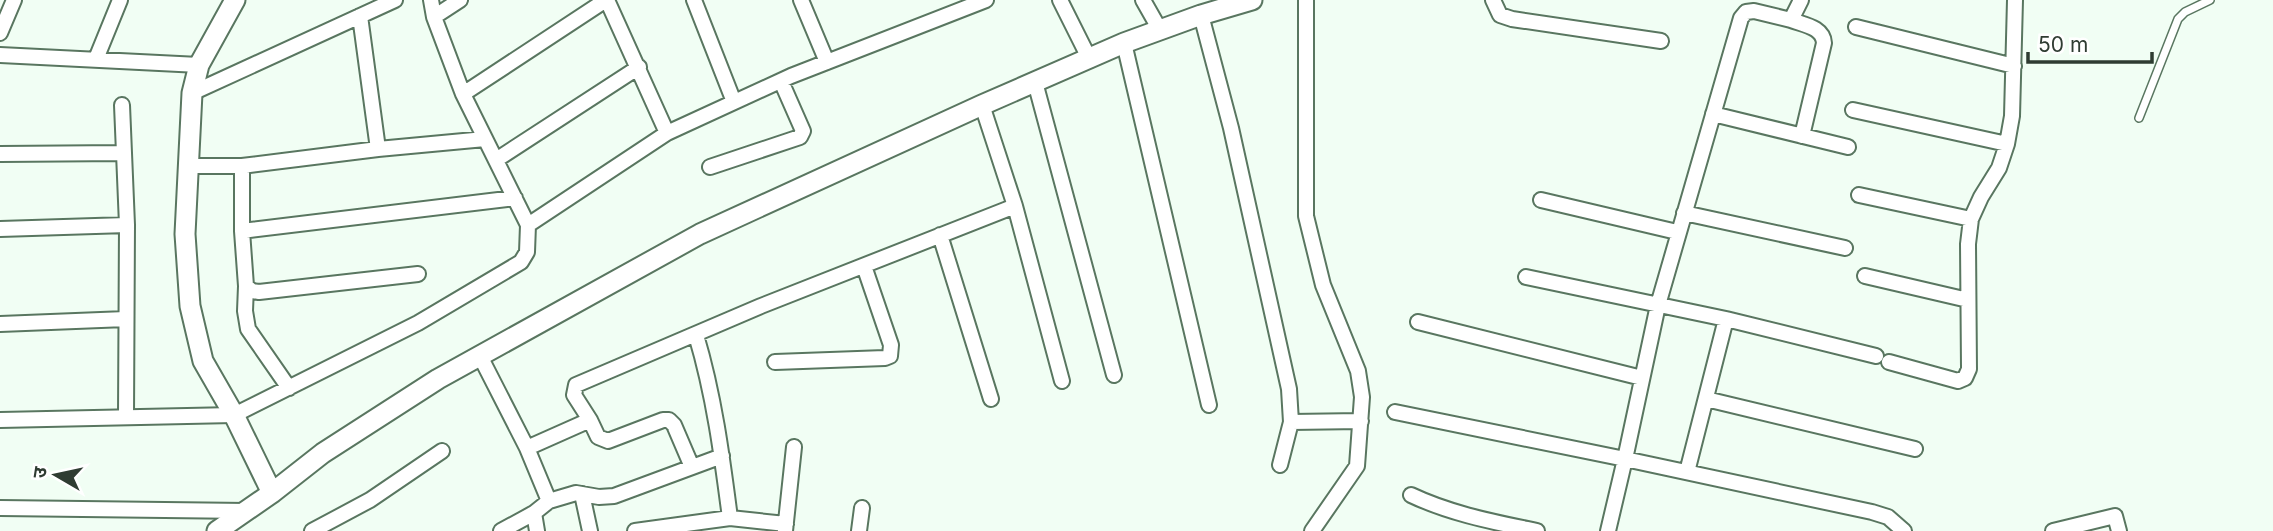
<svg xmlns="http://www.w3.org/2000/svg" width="2273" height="531" viewBox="0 0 2273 531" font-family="Inter,'Noto Sans Devanagari',sans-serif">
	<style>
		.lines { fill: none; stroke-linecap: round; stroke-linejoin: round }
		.service-casing { stroke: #597660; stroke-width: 10 }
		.minor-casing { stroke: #597660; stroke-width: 18 }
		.tertiary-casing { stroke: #597660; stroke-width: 23 }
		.service { stroke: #fff; stroke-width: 7 }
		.minor { stroke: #fff; stroke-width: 14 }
		.tertiary { stroke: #fff; stroke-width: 19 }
	</style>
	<rect width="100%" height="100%" fill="#f1fef4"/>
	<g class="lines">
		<g class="service-casing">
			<path id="service" d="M2139,118L2178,19L2185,12L2210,0"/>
		</g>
		<g class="minor-casing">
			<path id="minor" d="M431,0L434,17L463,94L528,225
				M607,0L667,133
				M694,0L734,102
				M801,0L827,62
				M1060,0L1090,60
				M1143,0L1160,30
				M1306,0V216L1323,285L1358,371L1362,397L1357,466L1312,531
				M1493,0L1500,15L1512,19L1661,41
				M1201,15L1231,128L1289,389L1291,422L1280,465
				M360,16L378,149
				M434,17L460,0
				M1791,20C1804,25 1823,27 1824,43L1802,136
				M1856,27L2014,66
				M0,33L14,0
				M1124,43L1209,405
				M0,55L199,65
				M96,59L120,0
				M1035,82L1114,375
				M192,93L395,0
				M463,94L606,0
				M1853,110L2007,144
				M1713,114L1848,147
				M0,154L123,153
				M496,160L639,67
				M188,166H242L378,149L485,139
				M242,166V231L246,286L252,291L259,292L418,274
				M710,167L800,137L803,131L781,81
				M1859,195L1971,219
				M1541,200L1677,232
				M1015,206L1062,381
				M1684,213L1845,248
				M0,229L127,225L122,105
				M242,231L515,198
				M940,235L991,399
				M1865,276L1968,300
				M1526,277L1726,319L1876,356
				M246,286L245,311L248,329L289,388
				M1418,322L1642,378
				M0,324L126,319
				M696,335C714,395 722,456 730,518
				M480,356L527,448
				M775,362L885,358L890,356L891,345L864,266
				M1889,362L1958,381L1965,378L1969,369L1968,244L1971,219L1981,197L1999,168L2007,144L2012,116L2015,0
				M1706,399L1915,449
				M1395,412L1625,459L1658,305L1741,18L1746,12L1754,11L1791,20L1801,0
				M126,417L127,225
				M0,420L234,415L418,323L521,262L527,252L528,225L667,133L791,76L986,0
				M590,420L598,437L608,441L663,420H669L674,425L692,467
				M1291,422L1361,421
				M1687,472L1726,319
				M582,494L590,531
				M1411,495C1451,514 1494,522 1537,531
				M549,501L576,493L599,497L614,496L722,456
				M0,508L247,511
				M534,513L537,531
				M312,531L370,500L442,451
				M501,531L534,513L549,501L527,448L590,420L574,395L576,385L761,306L1015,206L982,105
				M635,531L730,518L786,524
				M785,531L794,447
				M859,531L862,508
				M1608,531L1625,459L1872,512L1888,517L1904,531
				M2053,531L2115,516L2119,531"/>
		</g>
		<g class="tertiary-casing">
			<path id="tertiary" d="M235,0L199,65L192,93L185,234L190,306L203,361L234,415L272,493
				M217,531L272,493L323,453L438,379L700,234L982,105L1124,43L1201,15L1252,0"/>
		</g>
		<use href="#service" class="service"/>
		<use href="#minor" class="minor"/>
		<use href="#tertiary" class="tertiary"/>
	</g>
	<g transform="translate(56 475) rotate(279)" stroke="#ffffff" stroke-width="5" paint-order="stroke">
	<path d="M0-5L12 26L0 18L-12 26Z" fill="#2f3c32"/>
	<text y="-10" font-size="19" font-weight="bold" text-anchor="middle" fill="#2f3c32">उ</text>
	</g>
	<path d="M2028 52v10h124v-10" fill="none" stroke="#2f3c32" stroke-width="3.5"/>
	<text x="2038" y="52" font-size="21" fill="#2f3c32" stroke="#ffffff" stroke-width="5" paint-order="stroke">50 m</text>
</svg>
